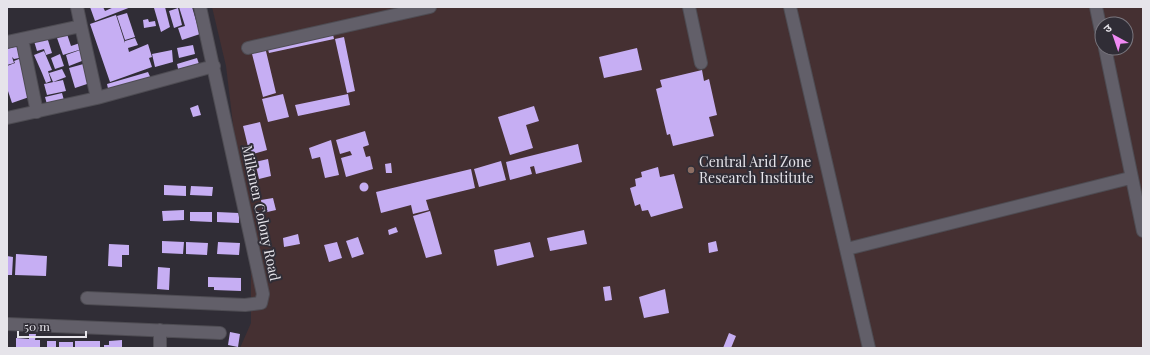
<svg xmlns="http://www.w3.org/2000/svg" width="1150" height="355" viewBox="0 0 1150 355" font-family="'Playfair Display','Noto Sans Devanagari',serif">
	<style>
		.education { fill: #453032; fill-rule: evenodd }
		.building { fill: #c6aef3 }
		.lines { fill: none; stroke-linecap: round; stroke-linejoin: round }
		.minor-casing { stroke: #4e4c53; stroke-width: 14 }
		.minor { stroke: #625f69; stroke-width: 12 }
		.education-dot { fill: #8d6e63; stroke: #302d36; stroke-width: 1.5 }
		.labels { text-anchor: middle; stroke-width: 4; stroke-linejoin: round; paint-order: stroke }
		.poi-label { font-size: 14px; fill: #e6e4ea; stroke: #302d36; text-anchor: start }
		.street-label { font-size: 14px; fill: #e6e4ea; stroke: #302d36 }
	</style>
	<rect width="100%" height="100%" fill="#302d36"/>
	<path class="education" d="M212,7H1143V348H240L251,323V274L226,66ZM1102,24H1126V48H1102Z"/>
	<path class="building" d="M90,7H103L105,11L114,7H131L95,21Z
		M165,7L170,27L161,32L154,8Z
		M179,7H192L200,34L182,40L178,28L185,26Z
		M178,8L182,25L174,28L169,11Z
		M127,13L135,37L125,40L117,16Z
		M116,15L125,43V41L135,38L138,45L128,48L129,52L148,44L152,57L149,58L152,67L110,82L90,24Z
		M148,19L149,22L155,21L156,26L144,28L143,20Z
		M332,30L334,39L269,53L267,46Z
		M67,34L71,46L83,42L85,48L63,55L57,38Z
		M47,37L52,53L46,55L44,49L37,51L34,41Z
		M344,37L355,91L347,93L335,39Z
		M21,45L24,57L14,59L12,57L14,63L7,65V49Z
		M193,45L195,54L179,58L177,48Z
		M265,47L276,93L263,97L251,50Z
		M637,48L642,70L604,78L599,57Z
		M83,49L87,59L69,66L66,55Z
		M172,50L173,62L155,67L152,54Z
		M44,51L52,70L42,73L34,55Z
		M60,54L64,66L55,69L51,58Z
		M24,57L32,96L12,103L7,88V66L15,63L14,61Z
		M197,58L200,67L179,73L177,64Z
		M87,63L93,82L75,88L69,68Z
		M62,69L66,77L53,82L49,73Z
		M702,70L704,81L709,79L717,115L709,117L714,136L673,146L670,134L667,135L656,89L662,87L660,80Z
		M48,71L51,81L46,83L42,73Z
		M148,72L152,81L109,93L107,84Z
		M63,80L66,91L47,95L44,84Z
		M62,93L65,104L48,108L45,97Z
		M283,94L289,117L268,122L262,99Z
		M348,94L350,105L298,116L295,105Z
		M198,105L201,115L193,117L190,108Z
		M534,106L539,121L526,125L533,148L510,155L498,117Z
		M260,122L267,150L250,155L243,126Z
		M365,131L369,145L363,147L366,157L370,156L373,169L346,177L341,158L352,155L350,151L340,154L336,140Z
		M331,140L339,175L325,178L320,157L312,159L309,148Z
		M578,144L582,162L536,174L534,166L530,167L532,174L510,180L506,162Z
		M268,159L271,176L259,179L255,162Z
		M501,161L506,180L479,187L474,169Z
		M391,163L392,173H386L385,164Z
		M658,167L660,177L674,174L683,208L651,217L648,210L642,211L640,204L635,206L630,188L636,186L635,179L642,177L641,172Z
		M471,169L475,188L426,200L429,210L413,214L411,205L381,213L376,192Z
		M359.5 187a4.5 4.5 0 1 1 9 0a4.5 4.5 0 1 1-9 0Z
		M164,185L186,186V196L164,195Z
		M191,186L213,187L212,196L190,195Z
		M273,198L276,210L263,213L261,200Z
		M184,210V220L163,221L162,211Z
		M430,211L442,254L426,258L413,216Z
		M190,212H212V222L190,221Z
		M217,212L239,213V223L217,222Z
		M396,227L398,232L389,235L388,230Z
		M584,230L587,244L550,251L547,238Z
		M298,234L300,244L284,247L283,238Z
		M358,237L364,254L352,258L346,241Z
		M162,241L184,242L183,254L162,253Z
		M716,241L718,251L709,253L708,243Z
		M186,242L208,243L207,255L186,254Z
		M218,242L240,243L239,255L217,254Z
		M337,242L342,258L329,262L324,245Z
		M530,242L534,257L497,266L494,250Z
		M109,244L129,245V255H122V267L108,266Z
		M16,254L47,256L46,276L15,275Z
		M7,256L13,257L12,275H7Z
		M158,267L170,268L169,290L157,289Z
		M208,277L241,278V291L214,290V287H208Z
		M610,286L612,300L605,301L603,287Z
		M665,289L669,313L644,318L639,297Z
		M230,332L240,334L238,347L228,345Z
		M729,333L736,336L731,348H723Z
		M29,334H36L35,340H40V348H16V338L29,339Z
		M122,340V348H104V345H109V341Z
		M47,341H56V348H47Z
		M75,341H100V348H75Z
		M59,342H73V348H59Z"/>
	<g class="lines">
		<g class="minor-casing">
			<path id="minor" d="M689,7L701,63
				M790,7L869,348
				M1096,7L1102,36
				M81,26L97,98
				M22,39L37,112
				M7,42L81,26L77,7
				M248,48L430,7
				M1105,48L1143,231
				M7,118L97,98L214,66
				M847,249L1130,178
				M87,298L245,305L261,303L263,294L200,7
				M7,324L220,333
				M160,330V348"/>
		</g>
		<use href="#minor" class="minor"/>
	</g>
	<circle class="education-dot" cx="691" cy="170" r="4"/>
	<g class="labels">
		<g class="poi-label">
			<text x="699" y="167">Central Arid Zone<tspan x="699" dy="16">Research Institute</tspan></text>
		</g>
		<g class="street-label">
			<text transform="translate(261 213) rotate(78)" y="5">Milkmen Colony Road</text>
		</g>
	</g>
	<rect width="1150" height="355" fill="none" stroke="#e6e4ea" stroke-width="16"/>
	<g transform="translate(1114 36) rotate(320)"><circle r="19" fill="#302d36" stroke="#79767e"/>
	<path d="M0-3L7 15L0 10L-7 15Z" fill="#f18af4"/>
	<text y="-6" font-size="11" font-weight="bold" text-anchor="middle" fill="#e6e4ea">उ</text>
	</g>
	<path d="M18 331v6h68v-6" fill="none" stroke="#e6e4ea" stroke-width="2"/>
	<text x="24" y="331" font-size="12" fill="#e6e4ea" stroke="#302d36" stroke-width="3" paint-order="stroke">50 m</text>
</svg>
